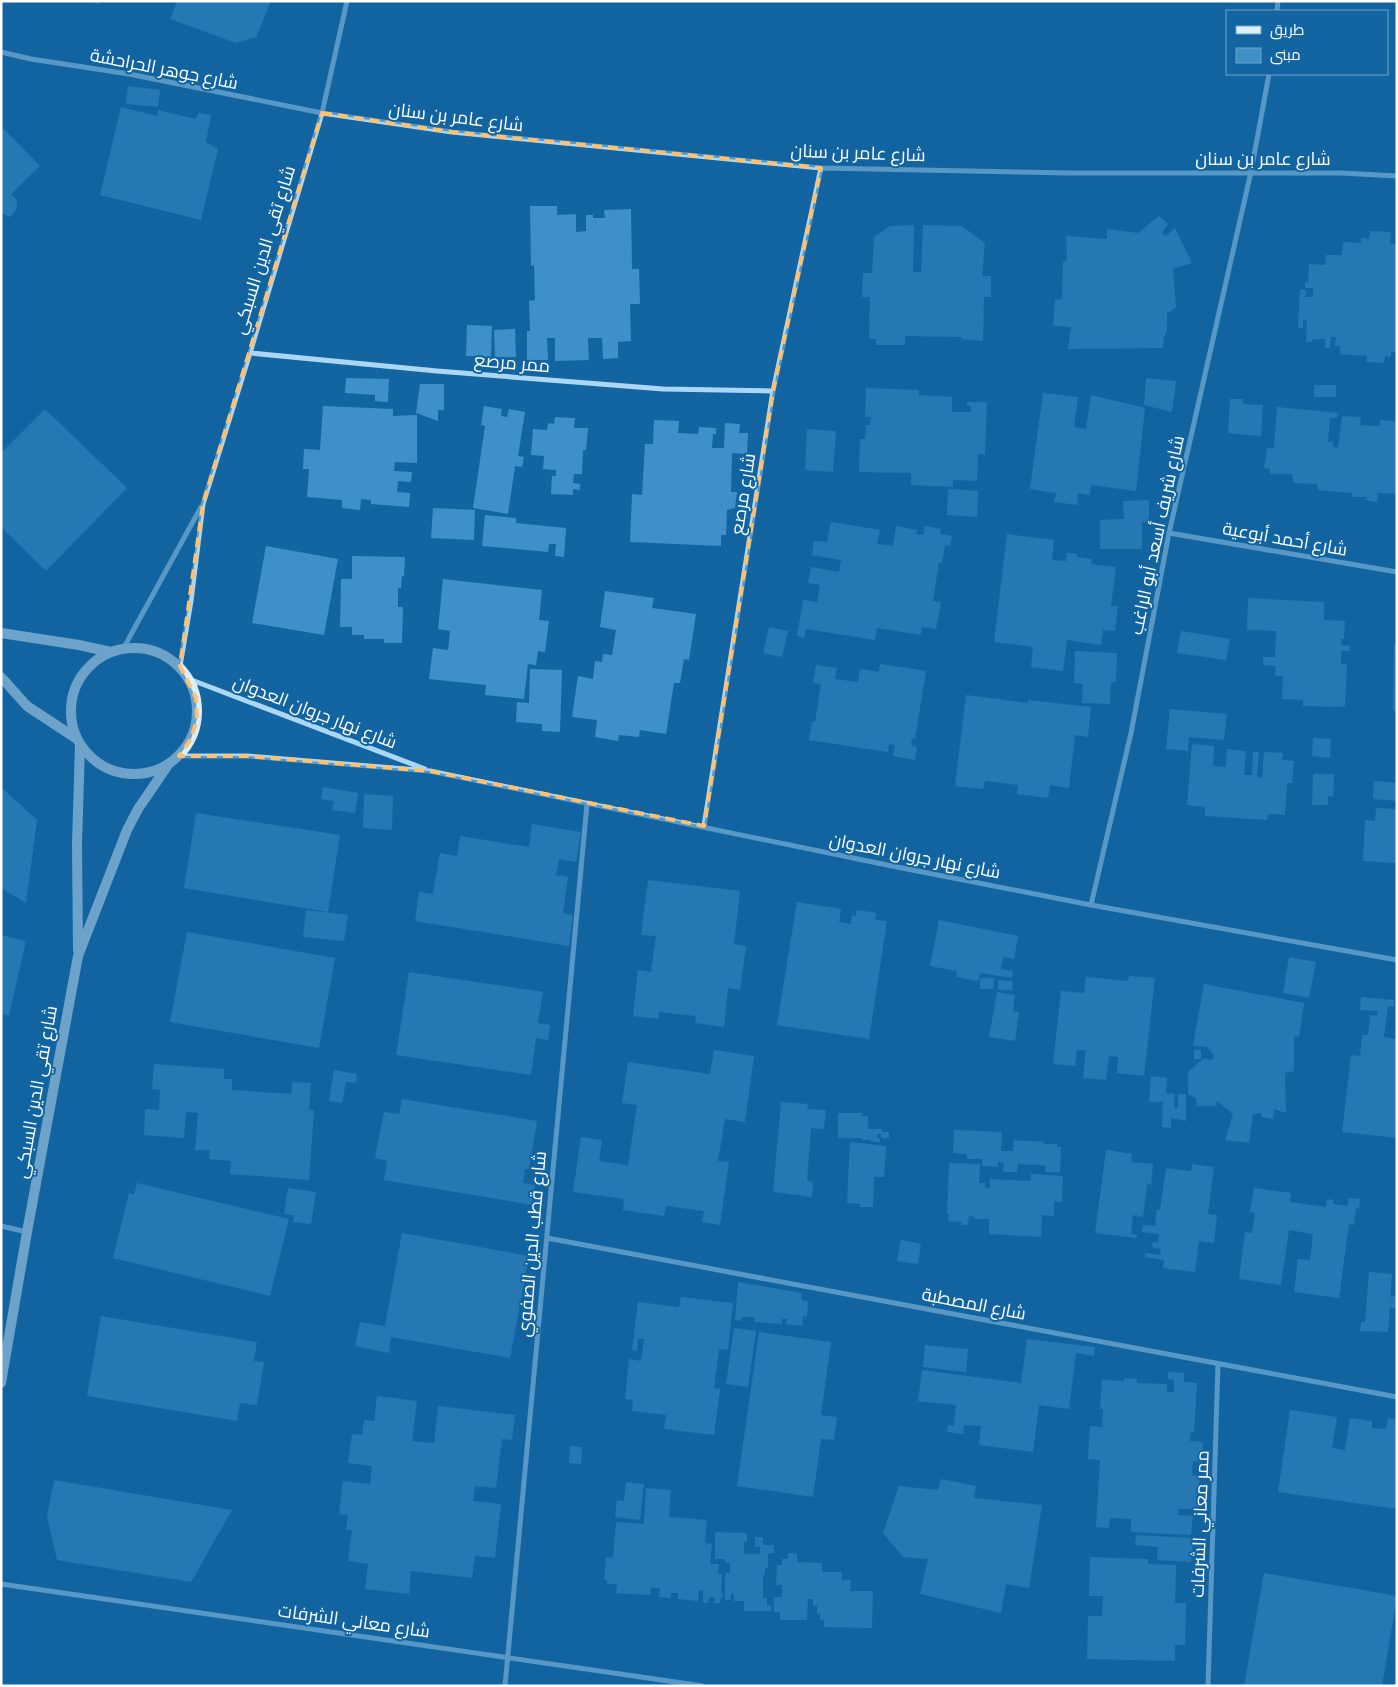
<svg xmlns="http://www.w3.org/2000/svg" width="1398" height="1687" viewBox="0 0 1398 1687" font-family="Overpass,Cairo,sans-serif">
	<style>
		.building { fill: #3f90c9 }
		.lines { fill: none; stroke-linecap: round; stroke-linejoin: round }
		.street { stroke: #abd7f5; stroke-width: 5 }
		.secondary { stroke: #dceffd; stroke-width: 10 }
		.marked { fill: none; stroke: #ffc16f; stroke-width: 4; stroke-dasharray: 10 6; stroke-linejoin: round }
		.labels { text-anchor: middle; stroke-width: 4; stroke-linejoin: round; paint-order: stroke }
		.street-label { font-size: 18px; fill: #fff; stroke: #1265a1 }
	</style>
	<rect width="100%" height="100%" fill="#1265a1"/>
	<path class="building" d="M87,1H99L98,4Z
		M177,1H271L256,37L236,43L170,19Z
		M128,86L160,90L158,107L126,104Z
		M121,107L157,116L158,110L195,119L199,113L211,115L206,142L218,149L201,220L100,195Z
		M1,126L40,166L11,194L17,200V206L16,210L10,217L1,213Z
		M530,206H557V215L576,214V232L586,231V215H593V218H605L604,210L631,209L632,269H639L640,304H630L631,341L618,342V358L603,359L602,338H588L589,360L555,361V338H547L548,360H527V331H530L529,301L535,300L534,265L531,266Z
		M1159,216L1168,224L1162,233L1166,236L1175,228L1192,263L1173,269L1176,308L1167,313V330L1164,337L1163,348L1068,349L1071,327L1053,326L1055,300L1062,299L1063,262L1067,260L1066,236L1107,239V229L1138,233Z
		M914,225L913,272H921L923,225L962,226L985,243L982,276H991V297H984L983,341L962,339V337L905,336V345H876V339H869L870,297H862L863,273H872L874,237L890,226Z
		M1370,231L1391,232L1390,243L1397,244V352H1391V357L1385,356L1384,363L1366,362L1367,356L1340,354V346H1335L1336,337H1331L1330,348H1325V339H1313L1312,342H1306L1307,321L1303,320V328H1298L1300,289L1306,290L1305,297H1313V288H1305V282H1308L1309,264L1325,265L1326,255H1342L1343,242L1361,243V238L1369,239Z
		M467,325L492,326L491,357L466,356Z
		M515,329L516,357H495L494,330Z
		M346,378L389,379L388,402L375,401V395L345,393Z
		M1146,378L1176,381L1172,412L1144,405Z
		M420,384H444V410H438V421L416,413Z
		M1314,385H1336V397H1314Z
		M866,388L919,390V395L952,397V412H971V406H967V402H987L985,455L978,454L977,481L953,480V487L911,485V473L859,472L860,439H865L866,425H870L871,417H865Z
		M1043,393L1078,397L1074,427L1086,429L1091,395L1145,408L1136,491L1091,485L1090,495L1078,493L1077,505L1054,502L1056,493L1030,489Z
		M1230,399H1243V404L1263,405L1261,436L1228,433Z
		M323,406L393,409V416L417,415V463L395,462L394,471L412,472L411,482L398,481L397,492L410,493L409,507L371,504V500L361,499L360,510L342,508V500L307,497L309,469H303L304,449L320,450Z
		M484,406L502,409L501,416L507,417L509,409L525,412L518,456L524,457L522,467L515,466L508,514L473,508L485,426L481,425Z
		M1277,407L1338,413L1337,418H1330L1328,442H1333V447L1338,448L1342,416L1361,417L1360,425L1379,426L1380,420L1397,421V494L1378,493L1377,502L1366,500L1367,497H1353L1352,493L1318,490L1317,484L1294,483L1292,474H1270V469L1264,468L1267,448H1274Z
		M45,409L127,488L46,571L1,527V453Z
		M555,417L575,418L574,428H588L586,450H583L582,474H574L573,483L580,484V490L573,489V495L551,494L552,476H556V470L543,469L544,456L531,455L533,429L547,430L548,423L554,424Z
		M654,420L679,421L678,433L698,434L699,427L716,428V434H713L712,448H724L725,423L740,424L739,433H748L747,454L732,453L731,492H737L735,508L727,510L726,535H721V546L630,542L632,494L642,495L645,444H653Z
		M807,429L836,431L833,472L805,470Z
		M948,489L978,491L977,517L947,515Z
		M1149,500V522H1142V549H1100V520L1124,519L1123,501Z
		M433,508L475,510L474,540L431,538Z
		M485,515L516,518V523L566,528L564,557L555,556L556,544H549L548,552L482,546Z
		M831,522L880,530L877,544L893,546L896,526L917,530L916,534L923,535L925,526L941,529L940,534L952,536L950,546L945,545L942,563L939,562L933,601L941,602L936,629L922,627L921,635L877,628L875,640L806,629L804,638L797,636L803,600L817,602L820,585L808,583L811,567L839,572L841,560L812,555L814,541L827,542Z
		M1007,534L1054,540L1052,560L1066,561L1067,553L1077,554V557L1092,559L1091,564L1116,567L1111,606H1118L1115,631L1103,630L1101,645L1067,640L1063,671L1031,667L1033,647L994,642Z
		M266,546L338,559L324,635L252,623Z
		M352,556L405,557L404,576H402L401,588H398V607H403L402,643H384V639H364V635H352V627H340L341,579H352Z
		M443,579L542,590L539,620L549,621L545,652L538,651L536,665L528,664L524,699L485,695L486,685L429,679L433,648L448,650L450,631L438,629Z
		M605,591L654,598L652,608L696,614L689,660L684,659L680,683H674L666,734L640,730L639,737L619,735L618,741L595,737L597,720L572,717L578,676L593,679L595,661L602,662L603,654L612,655L616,630L600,627Z
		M1248,598L1324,602V620L1345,621L1344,639H1341V645L1350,646V651H1341V664H1347L1345,707L1303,706V700L1282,699L1283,676H1275L1276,666L1263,665V657H1275L1276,631L1247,630Z
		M769,627L788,631L782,657L763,653Z
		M1181,631L1230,639L1226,660L1177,653Z
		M1394,644H1397V711H1393Z
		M1075,651L1117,653L1116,682H1111L1110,704L1082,703L1083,684L1074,683Z
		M880,664L926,671L915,739L912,738L911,745L917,747L915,760L893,756L895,745L889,744L888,752L809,740L812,722H815L821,684L813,683L816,665L837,668L835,679L858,682L860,669L879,672Z
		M530,669L562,670L560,732L542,731V724L516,722L517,702L529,703Z
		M966,695L1028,703V700L1091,707L1088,737L1075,735L1069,788L1050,785L1048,798L1017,794L1018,785L985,781L983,789L955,786Z
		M1170,709L1227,714L1224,740L1189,737L1188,751L1166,749Z
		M1313,738L1331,739L1330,758L1312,756Z
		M1192,744L1214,746L1213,766L1226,767L1227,749L1246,751L1244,775H1252L1253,752H1259L1257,777L1262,778L1264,752L1283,753L1282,760L1294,761L1292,783H1287L1285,815L1268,814L1267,820L1205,816V807L1187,805Z
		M1313,774H1334L1333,797L1328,796V805H1312Z
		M1374,781L1397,783V801L1373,799Z
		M1,787L37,820L26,903L1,888Z
		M323,787L358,793L355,813L332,810L334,801L321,799Z
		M364,794L393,796L392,830L363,828Z
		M1376,808L1397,809V863L1363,861L1365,820L1375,821Z
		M196,813L340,835L328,912L184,888Z
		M532,824L581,832L576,862L559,859L556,875L568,877L563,913L573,915L569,946L415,921L419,892L433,894L440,853L457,856L460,836L529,847Z
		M648,880L740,891L734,944L746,946L740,990L728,988L724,1027L695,1023L696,1016L659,1012V1019L633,1016L638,970L651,972L656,936L641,935Z
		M797,902L841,909L839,922L851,924L852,915L856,916L857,910L876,913L875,920L887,921L869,1039L777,1025Z
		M306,910L348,915L344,941L303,937Z
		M939,920L1018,936L1014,959L1003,957L1001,969L1013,971L1012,978L980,973L978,981L956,977L957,971L930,966Z
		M187,932L335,958L319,1048L170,1022Z
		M1,935L26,941L9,1015L1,1014Z
		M1289,957L1316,962L1309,998L1283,993Z
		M409,972L543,992L538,1023L550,1025L548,1040L536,1038L531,1075L396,1055Z
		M1129,976L1155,978L1144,1076L1117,1073L1118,1057L1109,1056L1106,1080L1083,1078L1086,1050H1077L1075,1066L1053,1064L1061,991L1084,993L1086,977L1128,981Z
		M980,978H994L993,989H980Z
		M998,980L1013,981L1012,990H998Z
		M1204,984L1304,1003L1299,1037L1294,1036V1071L1285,1073L1286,1113L1274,1109L1273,1119L1262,1117L1261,1113L1253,1114L1249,1143L1225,1140L1233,1114L1217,1101L1216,1106H1197L1196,1098L1188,1094V1072L1204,1058L1212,1060L1214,1055L1207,1047L1193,1046Z
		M997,992L1015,995L1013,1011L1019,1012L1015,1041L989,1037Z
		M1361,997L1394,1000V1007L1388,1006L1384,1037L1397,1039V1138L1342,1132L1351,1055L1360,1056L1362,1035H1368L1370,1015L1377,1016L1378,1011L1360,1010Z
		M714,1050L754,1056L745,1122L725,1119L718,1161L729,1162L720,1225L702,1222L704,1211L666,1206L664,1216L623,1210L624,1199L573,1192L581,1137L602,1140L599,1161L628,1165L637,1105L622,1103L628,1062L710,1074Z
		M1194,1050H1201V1059H1194Z
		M154,1064L224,1069V1079H232V1090L291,1094L292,1082L311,1083L309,1110H314L309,1180L230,1174L231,1161L209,1159L210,1150H195L198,1113L186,1112L184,1138L144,1135L145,1109L159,1110L160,1090L152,1089Z
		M334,1070L357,1074L356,1083L346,1082L342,1103L329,1101Z
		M1151,1076L1167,1078L1166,1093L1175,1094L1174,1108H1178V1094H1186V1121L1171,1118V1128L1162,1127L1163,1098L1162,1102H1149Z
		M402,1099L537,1121L529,1169H525L523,1183L535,1185L532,1205L384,1180L387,1161L375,1158L384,1112L399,1114Z
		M781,1102L808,1104L807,1109L826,1110L824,1129L811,1128L807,1181L813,1182L812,1197L773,1192Z
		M838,1113H862V1116H868V1129H882V1132H889V1138H881V1134H877V1138H880V1142H871V1140H862V1138H838Z
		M954,1130L1002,1132L1001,1151H1013L1014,1140L1044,1142V1144H1057V1147H1061L1060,1172H1045L1046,1166L1039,1165L1018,1164L1017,1172H1003L1004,1163L998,1162V1167L982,1166V1159H967V1154L953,1153Z
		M850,1142L886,1146L884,1177H874L873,1207H860V1204L847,1203Z
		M1106,1150L1132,1154L1131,1162L1153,1164L1151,1185L1147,1184L1143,1217L1133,1215L1131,1234L1137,1235V1238L1095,1233Z
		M949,1163L980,1164L979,1183H985V1188H990V1179L1030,1181L1031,1174L1063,1176L1062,1202L1054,1201V1216L1042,1215L1041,1237L989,1234V1219H974L975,1217L969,1216L968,1225H961L962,1222L948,1221L949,1214H947Z
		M1192,1164L1214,1167L1208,1214L1217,1215L1214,1243L1199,1241L1195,1272L1163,1268L1164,1260L1145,1257V1253L1160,1255L1161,1249L1152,1247L1153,1242L1158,1243L1159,1234L1142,1232L1143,1225L1155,1226L1157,1209L1160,1210L1166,1168L1191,1171Z
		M137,1183L289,1219L270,1296L113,1258L129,1193L134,1195Z
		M288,1188L316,1192L311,1224L293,1222L294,1215L284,1214Z
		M1254,1188L1291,1193L1290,1202L1326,1207L1327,1199L1333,1200V1204L1347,1206L1349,1198L1360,1199L1359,1209L1356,1208L1354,1225L1349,1224L1339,1298L1294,1292L1298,1259L1310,1260L1313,1234L1289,1230L1281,1285L1239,1279L1245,1232L1252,1233L1255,1213L1250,1212Z
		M402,1233L529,1256L510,1358L391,1337L389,1353L355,1346L360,1322L385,1326Z
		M901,1240L921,1244L918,1264L897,1261Z
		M1369,1272L1392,1274L1388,1332L1360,1331L1361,1322H1365Z
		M738,1282L801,1293L802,1300L808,1301L807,1317L803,1316L802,1326L786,1324L787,1319H782V1324L754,1322L755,1317H742L741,1321L735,1320Z
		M1391,1296L1397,1297V1309L1390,1308Z
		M681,1297L733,1303L728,1350L719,1349L714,1388L720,1389L714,1435L664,1429L666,1415L632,1411L633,1400L625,1399L629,1359L641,1361L644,1339H638L637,1351L632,1350L638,1302L679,1307Z
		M101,1316L257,1342L254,1361L264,1362L257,1405L240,1403L237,1421L87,1396Z
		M734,1328L756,1331L748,1387L726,1384Z
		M759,1332L831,1342L821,1415L837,1417L834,1440L821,1439L813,1497L737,1486Z
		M1027,1339L1095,1347L1094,1356L1076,1353L1069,1409L1039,1405L1033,1452L979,1445L981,1426L964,1425L963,1434L947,1432L948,1425L954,1426L956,1405L918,1401L922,1370L1021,1383Z
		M925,1345L968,1349L966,1372L923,1367Z
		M1168,1372L1184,1373V1382L1197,1383L1194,1433L1191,1432L1190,1441L1203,1442L1202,1462L1193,1461L1192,1475L1200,1476L1198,1509H1178V1515L1193,1516L1191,1535L1131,1532V1519L1110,1518L1109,1528L1096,1527L1100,1460L1088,1459L1090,1426L1102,1427L1103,1409H1100L1102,1380L1124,1381V1378L1137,1379V1383L1167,1384V1392H1174V1380L1168,1379Z
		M377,1396L417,1401L412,1441L434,1443L438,1406L515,1415L512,1440L502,1439L496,1488L475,1486L473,1501L501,1504L495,1558L475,1556L472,1578L411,1571L409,1594L365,1589L368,1564L348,1561L352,1530H346L348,1515L339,1514L343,1481L370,1484L372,1466L348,1463L352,1434L362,1435L364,1420L374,1421Z
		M1290,1410L1337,1417L1332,1448L1345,1450L1350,1418L1372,1421V1428L1386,1429L1388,1418L1397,1420V1509L1278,1492Z
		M570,1446L582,1447L581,1464L569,1463Z
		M941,1479L976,1486L974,1498L1042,1505L1029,1588L1006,1584L1001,1613L920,1594L928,1559L903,1557L883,1533L899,1486L938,1490Z
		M54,1480L232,1510L191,1582L57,1560L47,1516Z
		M626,1482L644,1484L640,1520L615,1517L617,1500L624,1501Z
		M646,1488L671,1490L669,1517L707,1520L705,1543L712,1544L710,1564H719L718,1574H722L721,1592L723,1593V1597H721L720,1603H714L715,1597H709L708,1603H703V1590H699L698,1601L678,1599V1593H671V1598L659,1597L660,1588H651L650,1595L616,1593L617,1584H607V1580H604L606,1557L613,1558L616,1522L644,1524Z
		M715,1532L747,1533V1542H744V1554H760V1547H755V1537H763V1545H774V1553H768V1568H765V1575H763V1598H767V1606H771V1611H744V1601H734V1594H731V1600H725V1573H730V1563H725V1559H715Z
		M1136,1535L1193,1538L1191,1562L1157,1560L1158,1547L1135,1545Z
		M788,1553L797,1554V1562L822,1563V1572H842V1580H851L850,1591H873L872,1628L824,1627V1620L820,1619V1614H817V1606H813V1599H808L807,1620H780V1612H774V1597H782V1585H776L777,1565H782V1559H788Z
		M1090,1557L1148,1559V1564L1176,1565L1175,1603H1186L1185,1645H1175V1661L1087,1659L1088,1616H1102L1103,1596H1089Z
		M1264,1573L1397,1596L1382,1686H1244Z"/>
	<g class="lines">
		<path class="street" d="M1277,11L1278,1
			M1,52L31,59L129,74L322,113L452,132L821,168L1069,173H1341L1397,176
			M250,353L437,371L663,389L773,391
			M1169,533L1397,572
			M123,649L201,507
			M180,666L191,601L203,504L250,353L322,113L347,1
			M189,679L425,769
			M179,756H247L430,771L892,866L1091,905L1397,960
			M704,826L773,391L821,168
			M1091,905L1131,733L1169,533L1251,172L1269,74
			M1,1226L27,1232
			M547,1238L1397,1397
			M1,1584L703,1686
			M505,1686L587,804
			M1208,1686L1218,1364"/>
		<path class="secondary" d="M1,633L79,645L111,652
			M71 711a63 63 0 1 1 126 0a63 63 0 1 1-126 0Z
			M1,677L27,706L77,739
			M78,950L77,844L80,745
			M1,1383L27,1232L78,956L127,830L138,809L168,765"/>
	</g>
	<path d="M0 0H1398V1687H0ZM322,113L452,132L821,168L773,391L704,826L430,771L247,756H179L191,739L197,719L196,698L180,666L203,504Z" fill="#1265a1" fill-opacity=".55" fill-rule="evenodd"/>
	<path class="marked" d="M322,113L452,132L821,168L773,391L704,826L430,771L247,756H179L191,739L197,719L196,698L180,666L203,504Z"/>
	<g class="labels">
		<g class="street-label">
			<text transform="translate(164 69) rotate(11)" y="6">شارع جوهر الحراحشة</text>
			<text transform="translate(456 117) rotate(7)" y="6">شارع عامر بن سنان</text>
			<text transform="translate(858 153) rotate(2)" y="6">شارع عامر بن سنان</text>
			<text x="1263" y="165">شارع عامر بن سنان</text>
			<text transform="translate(264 250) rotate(-73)" y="6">شارع تقي الدين السبكي</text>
			<text transform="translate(512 363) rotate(5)" y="6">ممر مرصع</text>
			<text transform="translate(743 494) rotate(-81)" y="6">شارع مرصع</text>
			<text transform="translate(1157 535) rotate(-78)" y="6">شارع شريف أسعد أبو الراغب</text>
			<text transform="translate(1285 539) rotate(10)" y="6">شارع أحمد أبوعية</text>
			<text transform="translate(315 712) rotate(21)" y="6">شارع نهار جروان العدوان</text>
			<text transform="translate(915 856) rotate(11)" y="6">شارع نهار جروان العدوان</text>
			<text transform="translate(36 1092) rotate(-80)" y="6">شارع تقي الدين السبكي</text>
			<text transform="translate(532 1244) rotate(-85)" y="6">شارع قطب الدين الصفوي</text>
			<text transform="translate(974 1304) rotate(11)" y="6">شارع المصطبة</text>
			<text transform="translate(1200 1524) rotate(-88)" y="6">ممر معاني الشرفات</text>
			<text transform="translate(354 1621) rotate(8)" y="6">شارع معاني الشرفات</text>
		</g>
	</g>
	<rect width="1398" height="1687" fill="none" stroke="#ffffff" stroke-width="5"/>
	<rect x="1226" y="10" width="162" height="65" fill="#1265a1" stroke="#71a3c7"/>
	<rect x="1236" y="26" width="25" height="8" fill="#dceffd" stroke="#71a3c7"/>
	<text x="1270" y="35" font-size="15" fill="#ffffff">طريق</text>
	<rect x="1236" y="48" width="25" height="15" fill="#3f90c9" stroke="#71a3c7"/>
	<text x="1270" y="60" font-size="15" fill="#ffffff">مبنى</text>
</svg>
